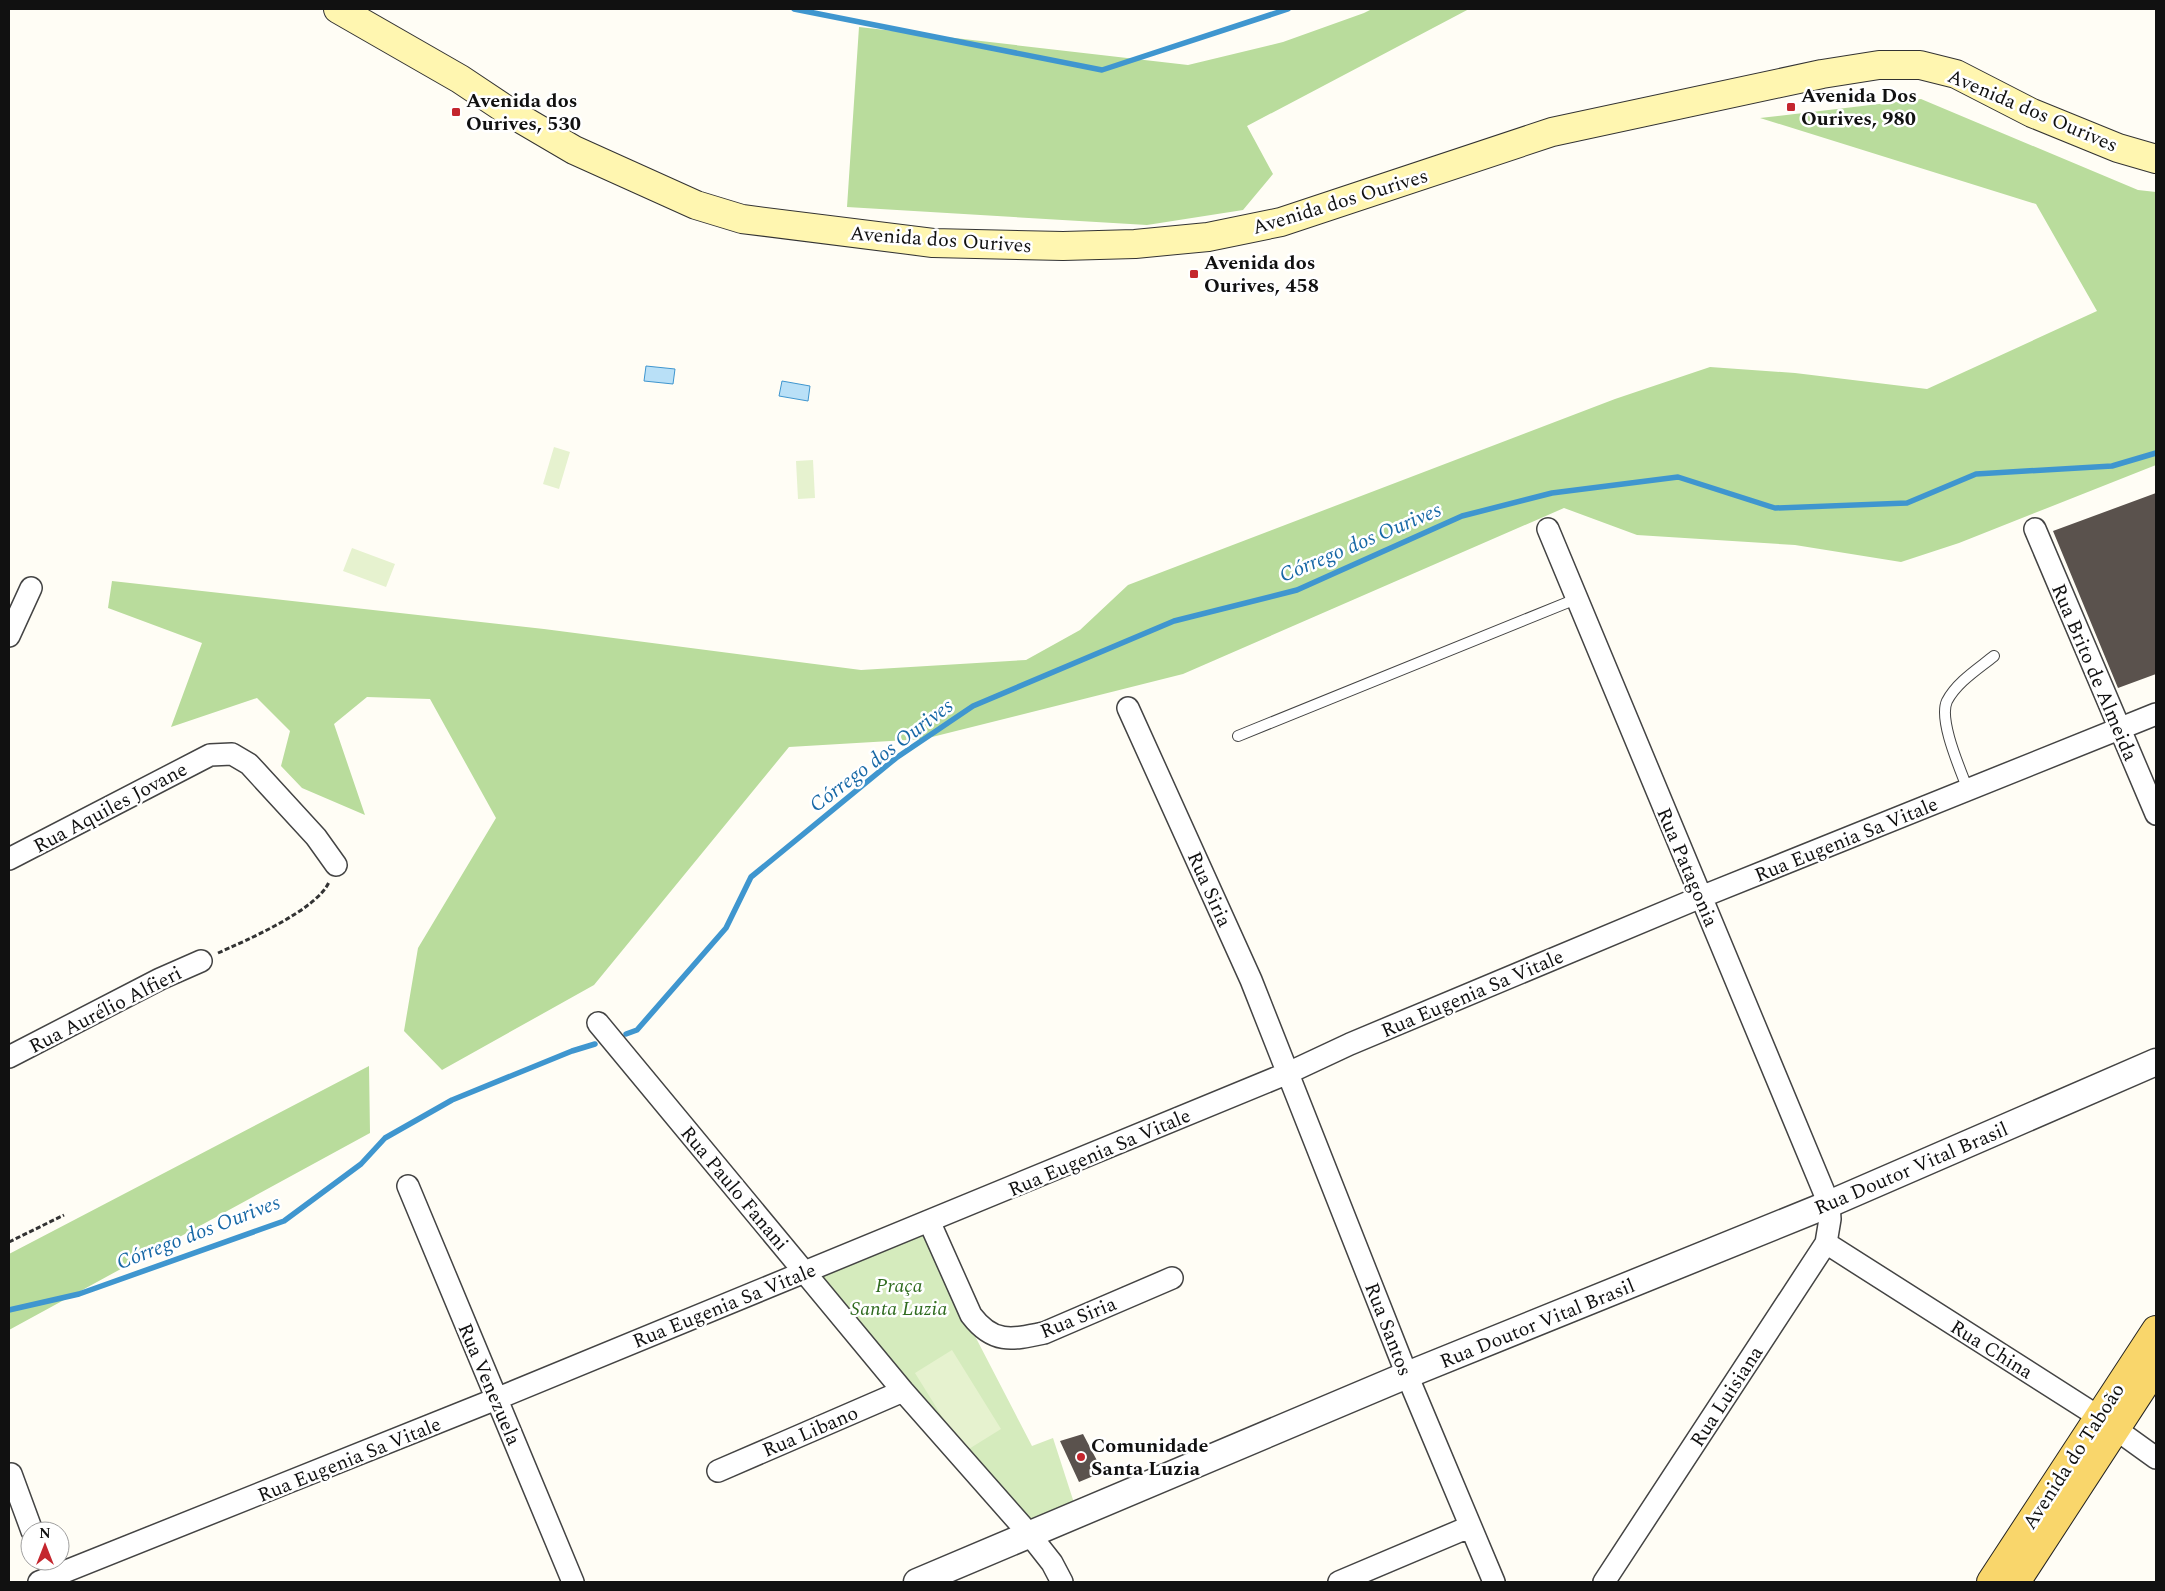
<svg xmlns="http://www.w3.org/2000/svg" width="2165" height="1591" viewBox="0 0 2165 1591" font-family="Spectral,serif">
	<style>
		.green { fill: #d5ebbd }
		.forest { fill: #b9dc9c }
		.pitch { fill: #e6f2cf }
		.water { fill: #b9e0f7; stroke: #3f96cf }
		.lines { fill: none; stroke-linecap: round; stroke-linejoin: round }
		.stream { stroke: #3f96cf; stroke-width: 5.5 }
		.building { fill: #5a524d }
		.service-casing { stroke: #444; stroke-width: 12 }
		.minor-casing { stroke: #444; stroke-width: 24 }
		.tertiary-casing { stroke: #444; stroke-width: 29 }
		.secondary-casing { stroke: #333; stroke-width: 30 }
		.primary-casing { stroke: #222; stroke-width: 30 }
		.path { stroke: #333; stroke-width: 3; stroke-dasharray: 5 2.5; stroke-linecap: butt }
		.service { stroke: #fff; stroke-width: 10 }
		.minor { stroke: #fff; stroke-width: 21 }
		.tertiary { stroke: #fff; stroke-width: 26 }
		.secondary { stroke: #fff6b0; stroke-width: 28 }
		.primary { stroke: #f9d66b; stroke-width: 28 }
		.poi-dot { fill: #c4262e; stroke: #fff; stroke-width: 2 }
		.labels { text-anchor: middle; stroke-width: 5; stroke-linejoin: round; paint-order: stroke }
		.poi-label { font-size: 20px; font-weight: bold; fill: #111; stroke: #fff; text-anchor: start }
		.street-label { font-size: 20px; fill: #111; stroke: #fff }
		.park-label { font-size: 20px; font-style: italic; fill: #2f6b1f; stroke: #fff }
		.water-label { font-size: 21px; font-style: italic; fill: #1768a6; stroke: #fff }
	</style>
	<rect width="100%" height="100%" fill="#fffdf5"/>
	<path class="green" d="M926,1229L962,1311L1032,1446L1053,1438L1076,1509L1031,1530L814,1275Z"/>
	<path class="forest" d="M1372,9H1469L1247,126L1273,174L1243,210L1147,225L847,207L859,27L1188,65L1283,42L1364,13Z
		M1921,99L2138,190L2156,192V465L1959,543L1901,562L1795,545L1637,535L1564,508L1183,674L924,739L789,747L594,985L442,1070L404,1031L418,948L496,818L430,699L367,697L334,724L365,815L302,788L281,766L290,731L257,698L171,727L202,643L108,608L112,581L544,629L861,670L1026,660L1080,630L1128,585L1615,399L1710,367L1795,373L1927,389L2097,311L2036,204L1760,118Z
		M369,1066L370,1133L9,1330V1254Z"/>
	<path class="pitch" d="M554,447L570,452L559,489L543,484Z
		M813,460L815,498L798,499L796,461Z
		M352,548L395,564L386,587L343,571Z
		M952,1350L1001,1429L964,1452L915,1373Z"/>
	<path class="water" d="M646,366L675,369L673,384L644,381Z
		M782,381L810,386L808,401L779,396Z"/>
	<g class="lines">
		<path class="stream" d="M794,9L1102,70L1288,9
			M626,1034L637,1030L726,928L751,877L896,758L973,706L1174,621L1297,590L1462,516L1552,493L1678,477L1775,508L1907,503L1976,474L2112,466L2156,453
			M9,1310L79,1294L284,1221L361,1164L385,1138L452,1100L572,1051L595,1044"/>
	</g>
	<path class="building" d="M2156,493V674L2118,688L2053,531Z
		M1083,1434L1103,1472L1079,1482L1060,1441Z"/>
	<g class="lines">
		<g class="service-casing">
			<path id="service" d="M1238,736L1576,599
				M1968,790C1961,771 1938,720 1947,701C1957,682 1978,669 1994,656"/>
		</g>
		<g class="minor-casing">
			<path id="minor" d="M1548,529L1829,1204L1830,1219L1826,1243L1604,1582
				M2035,529L2156,814
				M9,636L31,588
				M1128,708L1251,980L1407,1375L1494,1582
				M9,859L210,755L232,754L249,764L316,837L336,865
				M598,1023L903,1391L1030,1535L1052,1563L1062,1582
				M9,1057L160,979L201,961
				M408,1186L573,1582
				M929,1221L971,1315C993,1344 1011,1340 1044,1333L1172,1278
				M1826,1243L2099,1417L2156,1458
				M718,1471L903,1391
				M11,1474L32,1531
				M39,1582L496,1399L1288,1073L1350,1044L1701,897L2156,714
				M1339,1582L1469,1527"/>
		</g>
		<g class="tertiary-casing">
			<path id="tertiary" d="M917,1582L1407,1375L1829,1204L2156,1062"/>
		</g>
		<g class="secondary-casing">
			<path id="secondary" d="M338,9L460,79L511,113L574,150L696,205L742,219L933,243L1063,246L1135,244L1208,237L1281,222L1552,132L1822,74L1879,65H1920L1956,74L2032,113L2118,148L2156,159"/>
		</g>
		<g class="primary-casing">
			<path id="primary" d="M1991,1582L2156,1330
				M2016,1582L2156,1367"/>
		</g>
		<path class="path" d="M218,953C245,941 317,910 329,882
			M9,1242L64,1215"/>
		<use href="#service" class="service"/>
		<use href="#minor" class="minor"/>
		<use href="#tertiary" class="tertiary"/>
		<use href="#secondary" class="secondary"/>
		<use href="#primary" class="primary"/>
	</g>
	<g class="poi-dot">
		<rect x="1786" y="102" width="10" height="10" rx="2.5"/>
		<rect x="451" y="107" width="10" height="10" rx="2.5"/>
		<rect x="1189" y="269" width="10" height="10" rx="2.5"/>
		<circle cx="1081" cy="1457" r="5"/>
	</g>
	<g class="labels">
		<g class="poi-label">
			<text x="1801" y="102">Avenida Dos<tspan x="1801" dy="23">Ourives, 980</tspan></text>
			<text x="466" y="107">Avenida dos<tspan x="466" dy="23">Ourives, 530</tspan></text>
			<text x="1204" y="269">Avenida dos<tspan x="1204" dy="23">Ourives, 458</tspan></text>
			<text x="1091" y="1452">Comunidade<tspan x="1091" dy="23">Santa Luzia</tspan></text>
		</g>
		<g class="street-label">
			<text transform="translate(2033 110) rotate(23)" y="7">Avenida dos Ourives</text>
			<text transform="translate(1340 201) rotate(-17)" y="7">Avenida dos Ourives</text>
			<text transform="translate(941 239) rotate(4)" y="7">Avenida dos Ourives</text>
			<text transform="translate(2095 672) rotate(67)" y="7">Rua Brito de Almeida</text>
			<text transform="translate(110 807) rotate(-28)" y="7">Rua Aquiles Jovane</text>
			<text transform="translate(1846 839) rotate(-22)" y="7">Rua Eugenia Sa Vitale</text>
			<text transform="translate(1688 867) rotate(67)" y="7">Rua Patagonia</text>
			<text transform="translate(1210 889) rotate(66)" y="7">Rua Siria</text>
			<text transform="translate(1472 993) rotate(-23)" y="7">Rua Eugenia Sa Vitale</text>
			<text transform="translate(105 1009) rotate(-27)" y="7">Rua Aurélio Alfieri</text>
			<text transform="translate(1099 1152) rotate(-23)" y="7">Rua Eugenia Sa Vitale</text>
			<text transform="translate(1911 1168) rotate(-23)" y="7">Rua Doutor Vital Brasil</text>
			<text transform="translate(735 1188) rotate(50)" y="7">Rua Paulo Fanani</text>
			<text transform="translate(724 1305) rotate(-22)" y="7">Rua Eugenia Sa Vitale</text>
			<text transform="translate(1078 1317) rotate(-22)" y="7">Rua Siria</text>
			<text transform="translate(1537 1323) rotate(-22)" y="7">Rua Doutor Vital Brasil</text>
			<text transform="translate(1389 1329) rotate(69)" y="7">Rua Santos</text>
			<text transform="translate(1992 1349) rotate(32)" y="7">Rua China</text>
			<text transform="translate(490 1384) rotate(67)" y="7">Rua Venezuela</text>
			<text transform="translate(1726 1396) rotate(-57)" y="7">Rua Luisiana</text>
			<text transform="translate(810 1431) rotate(-23)" y="7">Rua Libano</text>
			<text transform="translate(2073 1456) rotate(-57)" y="7">Avenida do Taboão</text>
			<text transform="translate(349 1459) rotate(-22)" y="7">Rua Eugenia Sa Vitale</text>
		</g>
		<g class="park-label">
			<text x="899" y="1292">Praça<tspan x="899" dy="23">Santa Luzia</tspan></text>
		</g>
		<g class="water-label">
			<text transform="translate(1360 542) rotate(-23)" y="7">Córrego dos Ourives</text>
			<text transform="translate(881 755) rotate(-37)" y="7">Córrego dos Ourives</text>
			<text transform="translate(198 1232) rotate(-21)" y="7">Córrego dos Ourives</text>
		</g>
	</g>
	<rect width="2165" height="1591" fill="none" stroke="#111111" stroke-width="20"/>
	<g transform="translate(45 1546)"><circle r="24" fill="#ffffff" stroke="#a0a0a0"/>
	<path d="M0-4L9 19L0 12L-9 19Z" fill="#c4262e"/>
	<text y="-8" font-size="14" font-weight="bold" text-anchor="middle" fill="#111111">N</text>
	</g>
</svg>
